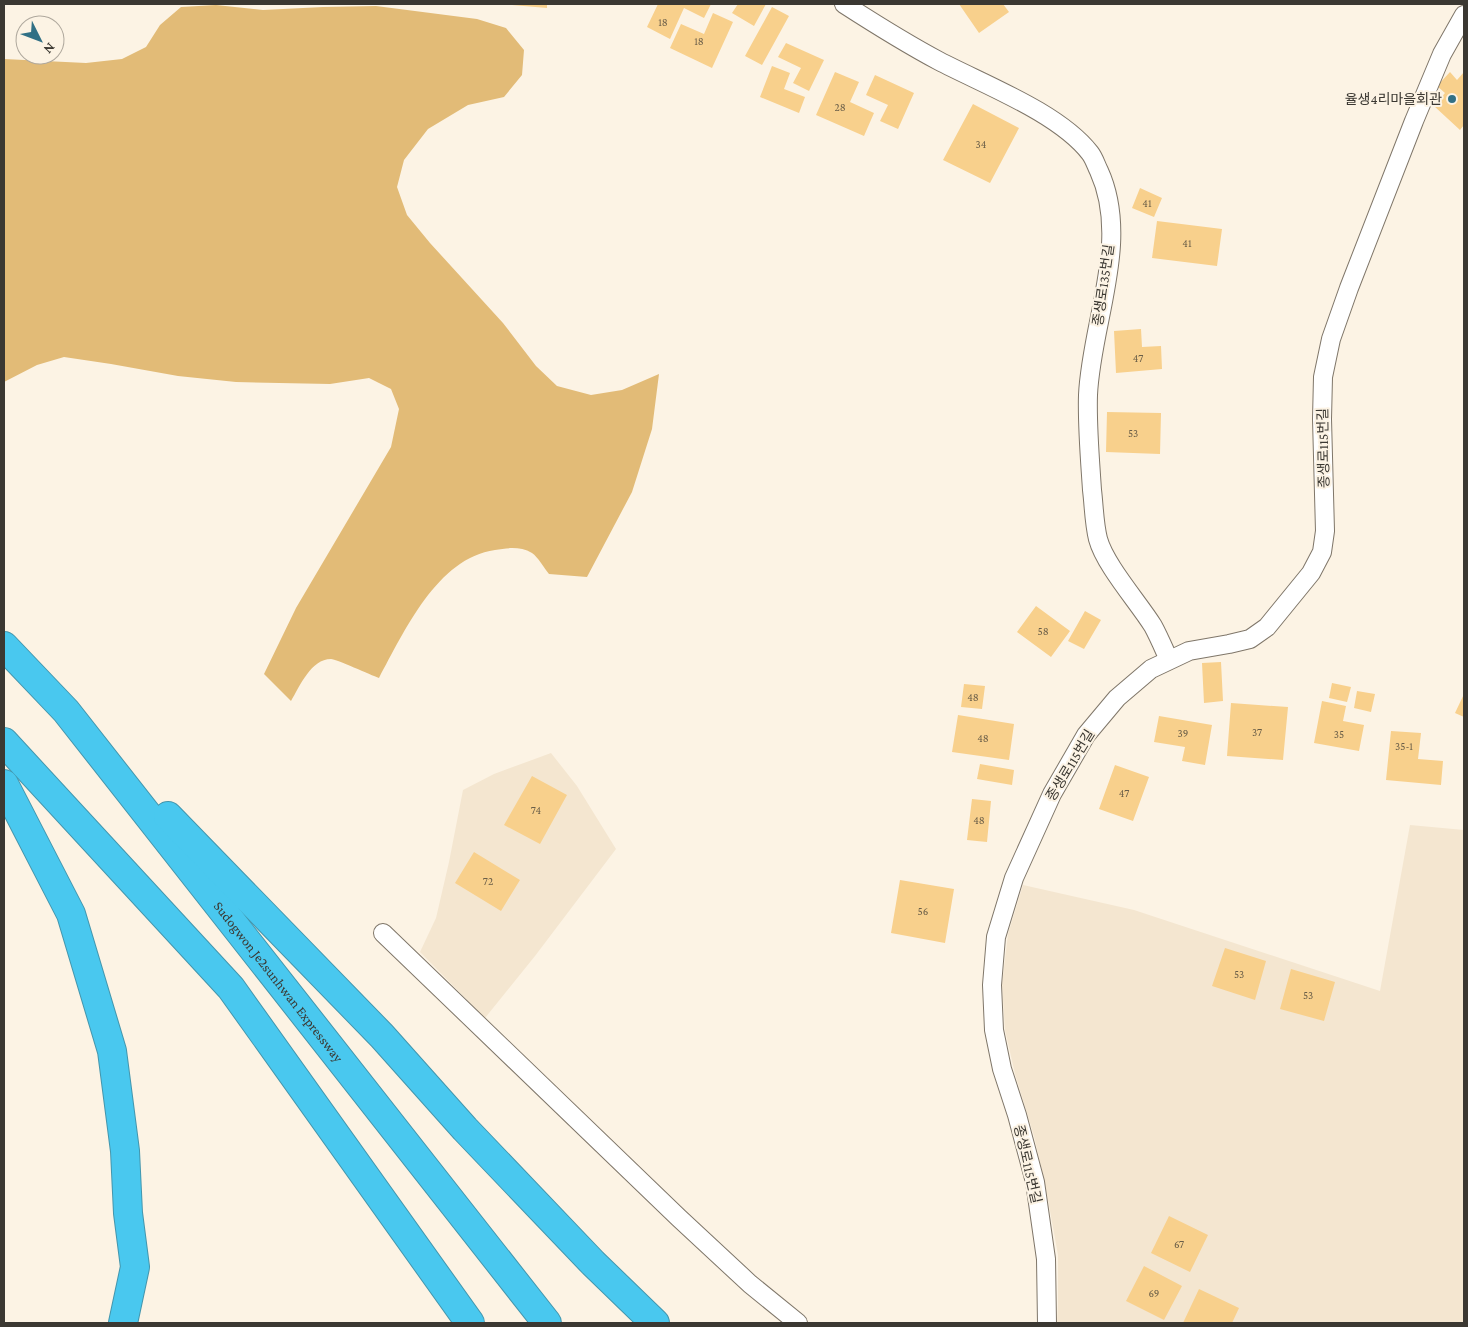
<svg xmlns="http://www.w3.org/2000/svg" width="1468" height="1327" viewBox="0 0 1468 1327" font-family="'Crimson Pro','Noto Sans KR',serif">
	<style>
		.built { fill: #f4e6d0 }
		.forest { fill: #e2bb77 }
		.building { fill: #f8d08c }
		.lines { fill: none; stroke-linecap: round; stroke-linejoin: round }
		.lane-casing { stroke: #7f7669; stroke-width: 20 }
		.highway-casing { stroke: #4496ad; stroke-width: 30 }
		.lane { stroke: #fff; stroke-width: 18 }
		.highway { stroke: #49c8ef; stroke-width: 28 }
		.poi-dot { fill: #317085; stroke: #fcf3e4; stroke-width: 2 }
		.labels { text-anchor: middle; stroke-width: 4; stroke-linejoin: round; paint-order: stroke }
		.number-label { font-size: 11px; fill: #6a5e48 }
		.poi-label { font-size: 14px; fill: #3b3832; stroke: #fcf3e4; text-anchor: end }
		.street-label { font-size: 14px; fill: #3b3832; stroke: #fcf3e4 }
	</style>
	<rect width="100%" height="100%" fill="#fcf3e4"/>
	<path class="built" d="M551,753L577,786L616,849L535,956L485,1018L420,952L436,918L449,862L463,790L494,774Z
		M1410,825L1464,830V1323H1057L1058,1304V1255L1046,1189L1034,1136L1015,1074L1005,1030L1002,984L1008,934L1023,885L1134,910L1380,991Z"/>
	<path class="forest" d="M216,5L263,10L323,7L376,6L477,19L506,28L524,50L522,75L504,97L468,105L428,129L404,160L397,187L407,215L430,243L503,323L536,366L557,386L591,395L622,390L659,374L652,429L632,492L587,577L549,574C544,568 538,557 532,553C520,546 507,548 495,550C437,558 404,632 379,678C371,675 336,659 331,659C311,659 300,686 291,701L264,674L296,608L391,447L399,409L391,389L369,378L330,384L236,382L178,376L111,364L64,357L37,365L4,382V59L86,63L122,59L146,47L160,25L181,7Z"/>
	<path class="building" d="M512,4H547V8L512,5Z
		M658,4H711L704,18L684,8L670,39L647,27Z
		M738,4H766L754,26L732,13Z
		M959,4H1003L1009,12L979,33Z
		M772,7L789,16L762,65L745,56Z
		M713,13L733,22L712,68L670,48L681,24L704,34Z
		M786,43L824,60L809,91L793,83L801,68L778,57Z
		M772,66L790,73L784,89L805,97L799,113L760,97Z
		M835,72L859,82L850,102L874,113L864,136L816,115Z
		M1450,72L1457,80L1464,72V125L1460,130L1434,106L1445,93L1437,86Z
		M875,75L914,93L898,129L880,121L888,105L866,95Z
		M973,104L1019,128L990,183L943,160Z
		M1140,188L1162,198L1154,217L1132,208Z
		M1157,221L1222,229L1217,266L1152,258Z
		M1141,329L1142,347L1161,346L1162,369L1116,373L1114,331Z
		M1107,412L1161,413L1160,454L1106,452Z
		M1036,606L1070,631L1051,657L1017,632Z
		M1085,611L1101,620L1084,649L1068,641Z
		M1221,662L1223,701L1204,703L1202,663Z
		M1332,683L1351,687L1347,702L1329,698Z
		M964,684L985,686L982,709L961,707Z
		M1357,691L1375,694L1371,712L1354,708Z
		M1464,694V717L1455,713Z
		M1322,701L1346,706L1343,721L1364,725L1359,751L1314,743Z
		M1231,703L1288,707L1283,760L1227,756Z
		M958,715L1014,724L1009,760L952,752Z
		M1159,716L1212,725L1205,765L1182,761L1185,747L1154,742Z
		M1391,731L1421,733L1418,759L1443,761L1441,785L1386,780Z
		M980,764L1014,770L1012,785L977,779Z
		M1115,765L1149,777L1133,821L1099,809Z
		M532,776L567,795L540,844L504,825Z
		M972,799L991,801L987,842L967,840Z
		M474,852L520,880L501,911L455,883Z
		M900,880L954,889L945,943L891,933Z
		M1225,948L1266,961L1255,1000L1212,986Z
		M1291,969L1335,982L1324,1021L1280,1009Z
		M1169,1216L1208,1235L1190,1272L1151,1253Z
		M1144,1266L1182,1286L1164,1320L1126,1301Z
		M1199,1289L1239,1308L1232,1323H1183Z"/>
	<g class="lines">
		<g class="lane-casing">
			<path id="lane" d="M844,4C875,24 907,44 939,61C985,85 1059,113 1090,153C1094,158 1096,165 1099,171C1131,241 1091,323 1088,395C1087,426 1090,459 1092,490C1094,506 1094,523 1098,539C1105,565 1138,602 1153,626C1159,637 1164,649 1169,660
				M383,933L679,1218L750,1284L798,1323
				M1047,1323L1046,1259L1035,1182L1017,1115L1002,1069L994,1030L992,985L996,937L1014,878L1052,794L1086,735L1117,698L1151,669L1189,651L1229,644L1250,639L1267,627L1311,573L1322,552L1325,531L1322,419L1323,377L1331,339L1349,288L1414,121L1442,54L1464,15"/>
		</g>
		<g class="highway-casing">
			<g id="highway">
				<path id="s1" d="M4,646L66,711L547,1323"/>
				<path d="M4,742L231,988L470,1323"/>
				<path d="M4,784L71,914L112,1051L125,1151L128,1213L135,1267L123,1323"/>
				<path d="M168,816L382,1036L465,1129L593,1263L655,1323"/>
			</g>
		</g>
		<use href="#lane" class="lane"/>
		<use href="#highway" class="highway"/>
	</g>
	<circle class="poi-dot" cx="1452" cy="99" r="5"/>
	<g class="labels">
		<g class="number-label">
			<text x="663" y="26">18</text>
			<text x="699" y="45">18</text>
			<text x="840" y="111">28</text>
			<text x="981" y="148">34</text>
			<text x="1147" y="207">41</text>
			<text x="1187" y="247">41</text>
			<text x="1138" y="362">47</text>
			<text x="1133" y="437">53</text>
			<text x="1043" y="635">58</text>
			<text x="973" y="701">48</text>
			<text x="1257" y="736">37</text>
			<text x="1183" y="737">39</text>
			<text x="1339" y="738">35</text>
			<text x="983" y="742">48</text>
			<text x="1404" y="750">35-1</text>
			<text x="1124" y="797">47</text>
			<text x="536" y="814">74</text>
			<text x="979" y="824">48</text>
			<text x="488" y="885">72</text>
			<text x="923" y="915">56</text>
			<text x="1239" y="978">53</text>
			<text x="1308" y="999">53</text>
			<text x="1179" y="1248">67</text>
			<text x="1154" y="1297">69</text>
		</g>
		<g class="poi-label">
			<text x="1442" y="104">율생4리마을회관</text>
		</g>
		<g class="street-label">
			<text transform="translate(1103 285) rotate(-82)" y="5">종생로135번길</text>
			<text transform="translate(1323 448) rotate(-91)" y="5">종생로115번길</text>
			<text transform="translate(1070 765) rotate(-59)" y="5">종생로115번길</text>
			<text dy="5" stroke="none"><textPath href="#s1" startOffset="434">Sudogwon Je2sunhwan Expressway</textPath></text>
			<text transform="translate(1028 1164) rotate(77)" y="5">종생로115번길</text>
		</g>
	</g>
	<rect width="1468" height="1327" fill="none" stroke="#3b3832" stroke-width="10"/>
	<g transform="translate(40 40) rotate(132)"><circle r="24" fill="#fcf3e4" stroke="#afa89d"/>
	<path d="M0-4L9 19L0 12L-9 19Z" fill="#317085"/>
	<text y="-8" font-size="14" font-weight="bold" text-anchor="middle" fill="#3b3832">N</text>
	</g>
</svg>
